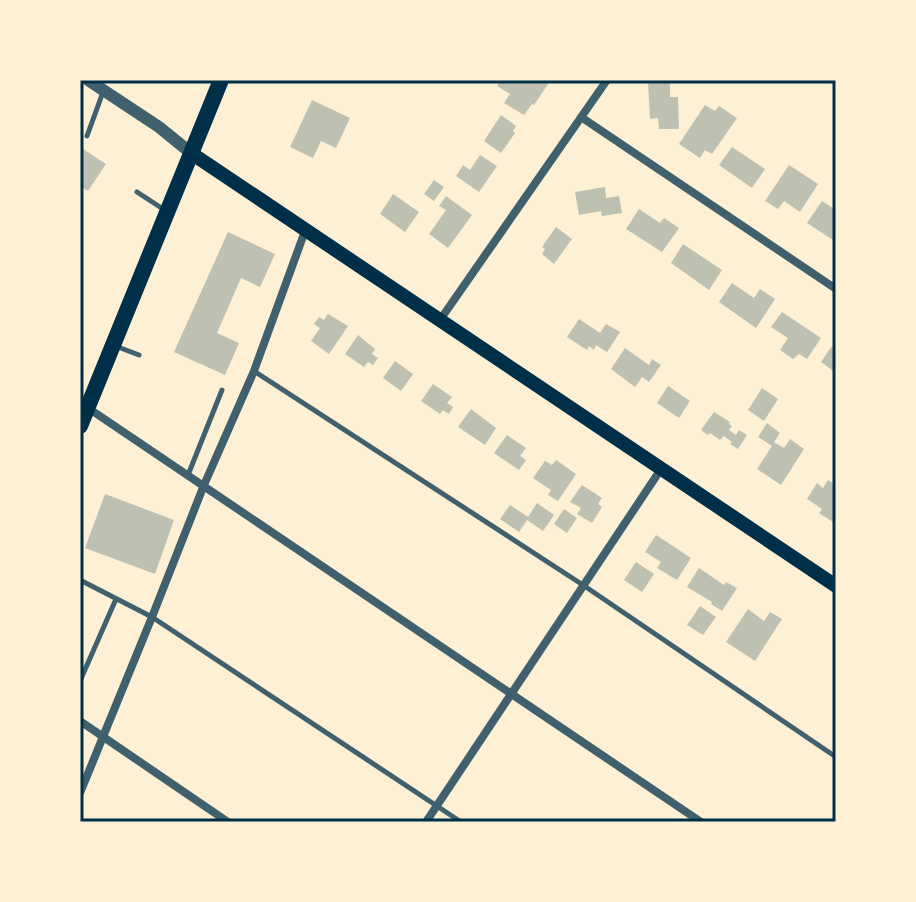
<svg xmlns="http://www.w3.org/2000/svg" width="916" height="902" viewBox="0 0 916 902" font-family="'Asap Condensed',sans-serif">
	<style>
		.building { fill: #bec0b2 }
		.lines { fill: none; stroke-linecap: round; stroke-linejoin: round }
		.service { stroke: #3f606c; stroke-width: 5 }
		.minor { stroke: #3f606c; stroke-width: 8 }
		.tertiary { stroke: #3f606c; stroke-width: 12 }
		.secondary { stroke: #003049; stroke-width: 14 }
		.primary { stroke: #003049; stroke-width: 16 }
		.neatline { fill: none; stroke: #003049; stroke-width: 3 }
	</style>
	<rect width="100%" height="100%" fill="#fdf0d5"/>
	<path class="building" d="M501,80H543L548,84L534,105L532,104L524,115L504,103L510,94L497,86Z
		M670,81V97H678L679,129H659L658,118L650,119L648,82Z
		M312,100L350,118L336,148L321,141L313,158L290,147Z
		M705,105L715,111L719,106L737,118L712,154L705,150L700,158L679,144Z
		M501,115L516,126L513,131L515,133L501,153L484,141Z
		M80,147L106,164L88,191L80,186Z
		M732,147L765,169L752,188L719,165Z
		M480,155L497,166L479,192L456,176L463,165L470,170Z
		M789,165L818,184L800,212L784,201L778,209L765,201Z
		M434,180L444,187L434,201L424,194Z
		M605,187L606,198L619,196L622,213L602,216L601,211L579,215L575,192Z
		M393,194L419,212L405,232L380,214Z
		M446,196L472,215L448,248L429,234L446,210L439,206Z
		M822,201L836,210V242L807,223Z
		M639,209L660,223L664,218L679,228L662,252L626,229Z
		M556,227L572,239L554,264L542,254L545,249L542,247Z
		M228,232L275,254L260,287L241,278L217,333L239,343L225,375L174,352Z
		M683,244L722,270L709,290L671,263Z
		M732,283L754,298L760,289L775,299L756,328L719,302Z
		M782,312L821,338L807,359L799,354L793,359L780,350L788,338L771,327Z
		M328,314L348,326L329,354L311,341L320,328L314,324L319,317L324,320Z
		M579,319L600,333L606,324L620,332L607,352L596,345L594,350L589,346L587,350L567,337Z
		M358,335L375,349L372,354L378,358L373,365L368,362L364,367L345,354Z
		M832,346L836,349V373L821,362Z
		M625,348L649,365L652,359L661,365L649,382L642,377L635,387L611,369Z
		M395,361L413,374L401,391L383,378Z
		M433,384L452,397L447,403L453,407L449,414L443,410L440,414L421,401Z
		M668,386L690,401L679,418L657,403Z
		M762,388L778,399L764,421L748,410Z
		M471,409L496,428L485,445L458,427Z
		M714,412L730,422L729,424L732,426L729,430L736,435L739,430L747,435L738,449L730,444L732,442L724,436L720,440L710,433L708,435L701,430Z
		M767,423L780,433L774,442L784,448L790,439L804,449L781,485L757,469L772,446L758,437Z
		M507,435L526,448L520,456L526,460L519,470L494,453Z
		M556,460L576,474L558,501L548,495L551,490L533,478L545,461L552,465Z
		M828,480L836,485V516L833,522L819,513L822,509L807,499L817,483L823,488Z
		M582,485L602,498L598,504L602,507L592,523L577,514L581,508L570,502Z
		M105,494L174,520L155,574L85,548Z
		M537,503L554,515L543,531L527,520L519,532L500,519L510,505L528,517Z
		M564,509L577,518L567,533L554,524Z
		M656,535L691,558L677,580L657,568L661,562L645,552Z
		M636,562L654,574L642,592L624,580Z
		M699,568L724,585L726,582L737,588L722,611L711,604L712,602L687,587Z
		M700,606L716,617L703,635L687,625Z
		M748,609L764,621L770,612L782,619L755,661L726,642Z"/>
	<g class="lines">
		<path class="service" d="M87,136L103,92
			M137,192L163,209
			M118,347L139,355
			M254,371L583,585L836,757
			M188,475L222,390
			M80,580L152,617L461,822
			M80,681L116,599"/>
		<path class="minor" d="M581,117L836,289
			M440,320L607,80
			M88,408L701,822
			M80,721L228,822
			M80,793L152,617L204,485L254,371L305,231
			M426,822L661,469"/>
		<path class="tertiary" d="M88,80L159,127L191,153"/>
		<path class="secondary" d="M191,153L836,586"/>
		<path class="primary" d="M80,426L221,80"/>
	</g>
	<rect width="916" height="902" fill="none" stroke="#fdf0d5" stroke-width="164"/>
	<rect x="82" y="82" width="752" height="738" class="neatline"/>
</svg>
